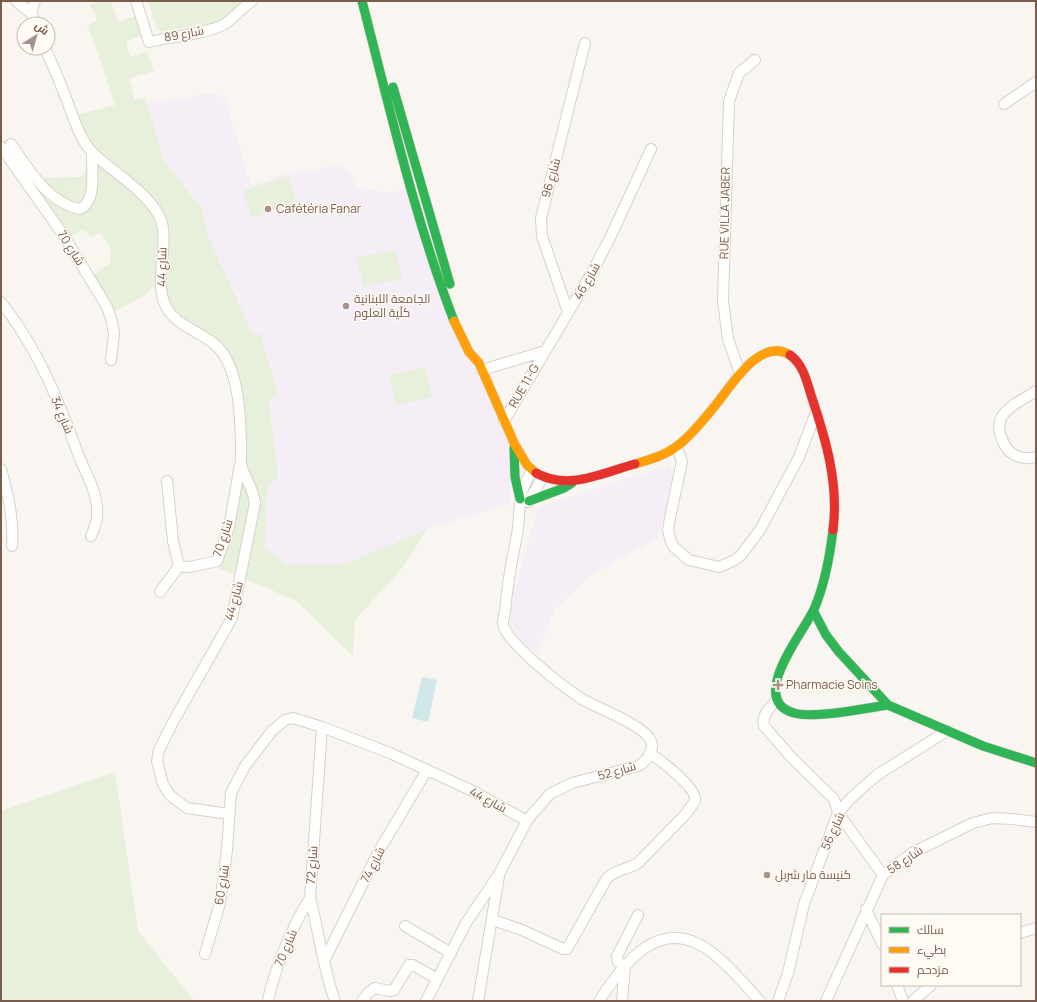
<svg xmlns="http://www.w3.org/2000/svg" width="1037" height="1002" viewBox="0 0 1037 1002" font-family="Manrope,Cairo,sans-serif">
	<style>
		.education { fill: #f6eef6 }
		.green { fill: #e7f0db }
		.water { fill: #d0e8ea }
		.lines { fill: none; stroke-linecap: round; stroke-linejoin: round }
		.street-casing { stroke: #d7d1cb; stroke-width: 12 }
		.fast-casing { stroke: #d9d2cb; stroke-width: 10 }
		.slow-casing { stroke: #d9d2cb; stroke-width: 10 }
		.jam-casing { stroke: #d9d2cb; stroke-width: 10 }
		.street { stroke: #fefefd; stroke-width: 10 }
		.fast { stroke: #30b455; stroke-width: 9 }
		.slow { stroke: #ff9f0a; stroke-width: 9 }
		.jam { stroke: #e5322d; stroke-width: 9 }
		.poi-dot { fill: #a69286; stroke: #fffaf3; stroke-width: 1.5 }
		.labels { text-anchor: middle; stroke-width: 3; stroke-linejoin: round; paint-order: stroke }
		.street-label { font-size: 12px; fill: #7a5c4d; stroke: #fffaf3 }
		.poi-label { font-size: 12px; fill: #7a5c4d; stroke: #fffaf3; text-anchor: start }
	</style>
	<rect width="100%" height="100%" fill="#f9f5f0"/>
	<path class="education" d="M208,93L219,95L226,101L251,186L296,171L302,173L334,165L350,170L355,187L390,193L410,188L469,352L514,446L509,504L427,529L345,564H285L265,548L267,488L278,477L269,401L278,393L260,334L253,336L209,238L202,209L164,161L146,102L175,100Z
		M670,465L676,489L656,539L591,575L556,608L536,653L518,638L510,624L512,598L538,507Z"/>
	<path class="green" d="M100,1H111L118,22L135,16L142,36L126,41L130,57L147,52L154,71L129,78L135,100L145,98L164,161L202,209L209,238L253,335L260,334L278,393L269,401L278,477L267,488L265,548L285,564H345L427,529L403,567L355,620L353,656L295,600L219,568L245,463L234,376L206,342L174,325L165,297L166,215L121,168L114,170L159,218L158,282L144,296L111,314L90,277L110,263L111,247L100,233L92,237L83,230L68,237L23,178L81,177L94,158L73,116L115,105L98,53L87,25L97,21L94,9L91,10L90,5Z
		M148,1H241L242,3L216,23L162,32L157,29Z
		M288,176L297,203L252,218L243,191Z
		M395,250L402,278L364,287L356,258Z
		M425,367L432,397L396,405L389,375Z
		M115,772L138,931L194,1001H1V811Z"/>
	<path class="water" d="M422,677L437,680L428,722L412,718Z"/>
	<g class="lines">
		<g class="street-casing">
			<path id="street" d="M16,1L31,13L36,24
				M136,1L149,42C170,37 205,34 223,25C234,19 241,8 252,1
				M31,13L35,1
				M45,48C54,68 63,89 70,109C76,125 81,140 92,152C113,173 143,188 158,214C172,235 154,276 164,302C174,330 209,331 224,355C239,379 240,414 241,442C242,449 240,457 241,463C243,476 253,487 255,503L232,618L173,722L159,750L157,761L163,784L169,794L176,800L187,808L229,814
				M1004,104L1036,82
				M11,144C28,168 47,202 79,209C98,203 91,167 92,152
				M1,147L64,236L107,307L112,322L114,334L111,360
				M1,302C8,312 16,321 22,332C47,370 64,416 80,459C87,475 97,493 97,510C98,520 95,528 91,536
				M568,312L542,236L541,218L585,43
				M482,370L545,351
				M740,373L728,339L723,301L729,101L739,73L755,60
				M1036,391C1025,399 1007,406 1001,418C998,425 999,432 1002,439C1007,454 1020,461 1036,457
				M504,421L591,274L610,238L651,149
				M677,448L682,461L670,518L668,530L671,542L674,547L689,560L719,567L735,560L741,555L760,530L799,457L816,412
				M1,469C8,495 14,519 12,546
				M167,481L173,541L179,566L190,567L217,561L229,527L240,465
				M528,502L543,477
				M160,592L179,566
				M777,700C770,707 761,716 764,726L791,757L834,799L838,813L883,875
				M322,727L310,898C319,932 323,968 335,1001
				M866,909L882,944
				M493,920L522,930L563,949H567L607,878C618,868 627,870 638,863L685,815L695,801C698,788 661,761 650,753
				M405,926L451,953
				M1020,933L1036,928
				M205,954L220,903L227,850L231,793L245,766L272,731L285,720L293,718L322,727L390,753L475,792L527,821
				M324,961L380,849L427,770
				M625,966L618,962L617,956L638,915
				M897,985L903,1001
				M268,1001C273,973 294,922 310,898
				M362,1001L368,993L375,988L389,991L394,990L409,965H413L437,979
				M426,1001L466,923L499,874L527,821L534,812L550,794L572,783L638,766C647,761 656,749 650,739C641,724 597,708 582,699C565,688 506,643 503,624C503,621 504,616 505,612C507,588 511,564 516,540C522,512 515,496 532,471
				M478,1001L499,876
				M599,1001C625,962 660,914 710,951C729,965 744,984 760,1001
				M622,1001L625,966
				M778,1001L788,973L804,904L838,813L851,798L877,775L947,731
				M826,1001L883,875L912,853L973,823L992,818L1012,819L1036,822
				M913,1001L931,985"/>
		</g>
		<g class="fast-casing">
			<path id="fast" d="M362,1C390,109 414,217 454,321
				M393,87L450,284
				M514,448L515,477L520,499
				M529,501L564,488L572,483
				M833,530C830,555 825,583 815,607C806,630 746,699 794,713C815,719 865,708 888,705
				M814,612L826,635L839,652L888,705L983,746L1036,763"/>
		</g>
		<g class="slow-casing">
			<path id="slow" d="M454,321L469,352L479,363L515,445L527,465L536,473
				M635,464C652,459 667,455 681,443C695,431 707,416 718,402C733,383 761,337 790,355"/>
		</g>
		<g class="jam-casing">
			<path id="jam" d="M790,355C804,365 807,383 812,398C826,440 839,484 833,530
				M536,473C568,491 602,473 635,464"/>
		</g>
		<use href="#street" class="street"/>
		<use href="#fast" class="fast"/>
		<use href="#slow" class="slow"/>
		<use href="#jam" class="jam"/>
	</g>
	<g class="poi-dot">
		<circle cx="268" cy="209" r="4"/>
		<circle cx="346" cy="306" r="4"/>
		<path d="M776 679h4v4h4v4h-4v4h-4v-4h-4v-4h4z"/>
		<circle cx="767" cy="875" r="4"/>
	</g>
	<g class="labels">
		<g class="street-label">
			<text transform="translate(184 34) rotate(-11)" y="4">شارع 89</text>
			<text transform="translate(551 178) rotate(-74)" y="4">شارع 96</text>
			<text transform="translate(725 213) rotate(-89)" y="4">RUE VILLA JABER</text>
			<text transform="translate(71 248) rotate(57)" y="4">شارع 70</text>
			<text transform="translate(162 267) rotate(-89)" y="4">شارع 44</text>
			<text transform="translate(587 281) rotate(-60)" y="4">شارع 46</text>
			<text transform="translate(524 386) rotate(-60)" y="4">RUE 11-G</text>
			<text transform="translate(62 415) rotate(67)" y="4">شارع 34</text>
			<text transform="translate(223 538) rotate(-72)" y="4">شارع 70</text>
			<text transform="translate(234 601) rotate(-75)" y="4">شارع 44</text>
			<text transform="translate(617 771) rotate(-16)" y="4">شارع 52</text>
			<text transform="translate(488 800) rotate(28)" y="4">شارع 44</text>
			<text transform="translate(833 831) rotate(-66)" y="4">شارع 56</text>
			<text transform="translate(905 860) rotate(-34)" y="4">شارع 58</text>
			<text transform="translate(312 865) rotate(-86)" y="4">شارع 72</text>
			<text transform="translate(373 865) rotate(-63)" y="4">شارع 74</text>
			<text transform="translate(222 885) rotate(-81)" y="4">شارع 60</text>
			<text transform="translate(286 948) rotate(-67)" y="4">شارع 70</text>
		</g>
		<g class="poi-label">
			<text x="276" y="213">Cafétéria Fanar</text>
			<text x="354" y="303">الجامعة اللبنانية<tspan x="354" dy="14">كلّية العلوم</tspan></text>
			<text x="786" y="689">Pharmacie Soins</text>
			<text x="775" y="879">كنيسة مار شربل</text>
		</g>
	</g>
	<rect width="1037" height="1002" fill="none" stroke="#7a5c4d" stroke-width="4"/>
	<rect x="881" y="914" width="140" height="72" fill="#fffaf3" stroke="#cabbb1"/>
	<rect x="889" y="927" width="20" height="6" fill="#30b455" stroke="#cabbb1"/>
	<text x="917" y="934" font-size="12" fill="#7a5c4d">سالك</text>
	<rect x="889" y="947" width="20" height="6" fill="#ff9f0a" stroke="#cabbb1"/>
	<text x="917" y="954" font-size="12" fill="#7a5c4d">بطيء</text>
	<rect x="889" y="967" width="20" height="6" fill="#e5322d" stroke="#cabbb1"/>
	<text x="917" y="974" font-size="12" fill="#7a5c4d">مزدحم</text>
	<g transform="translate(36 36) rotate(37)"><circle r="19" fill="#fffaf3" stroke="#cabbb1"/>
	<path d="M0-3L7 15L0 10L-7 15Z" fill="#a69286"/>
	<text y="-6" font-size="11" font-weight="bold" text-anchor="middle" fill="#7a5c4d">ش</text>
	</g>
</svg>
